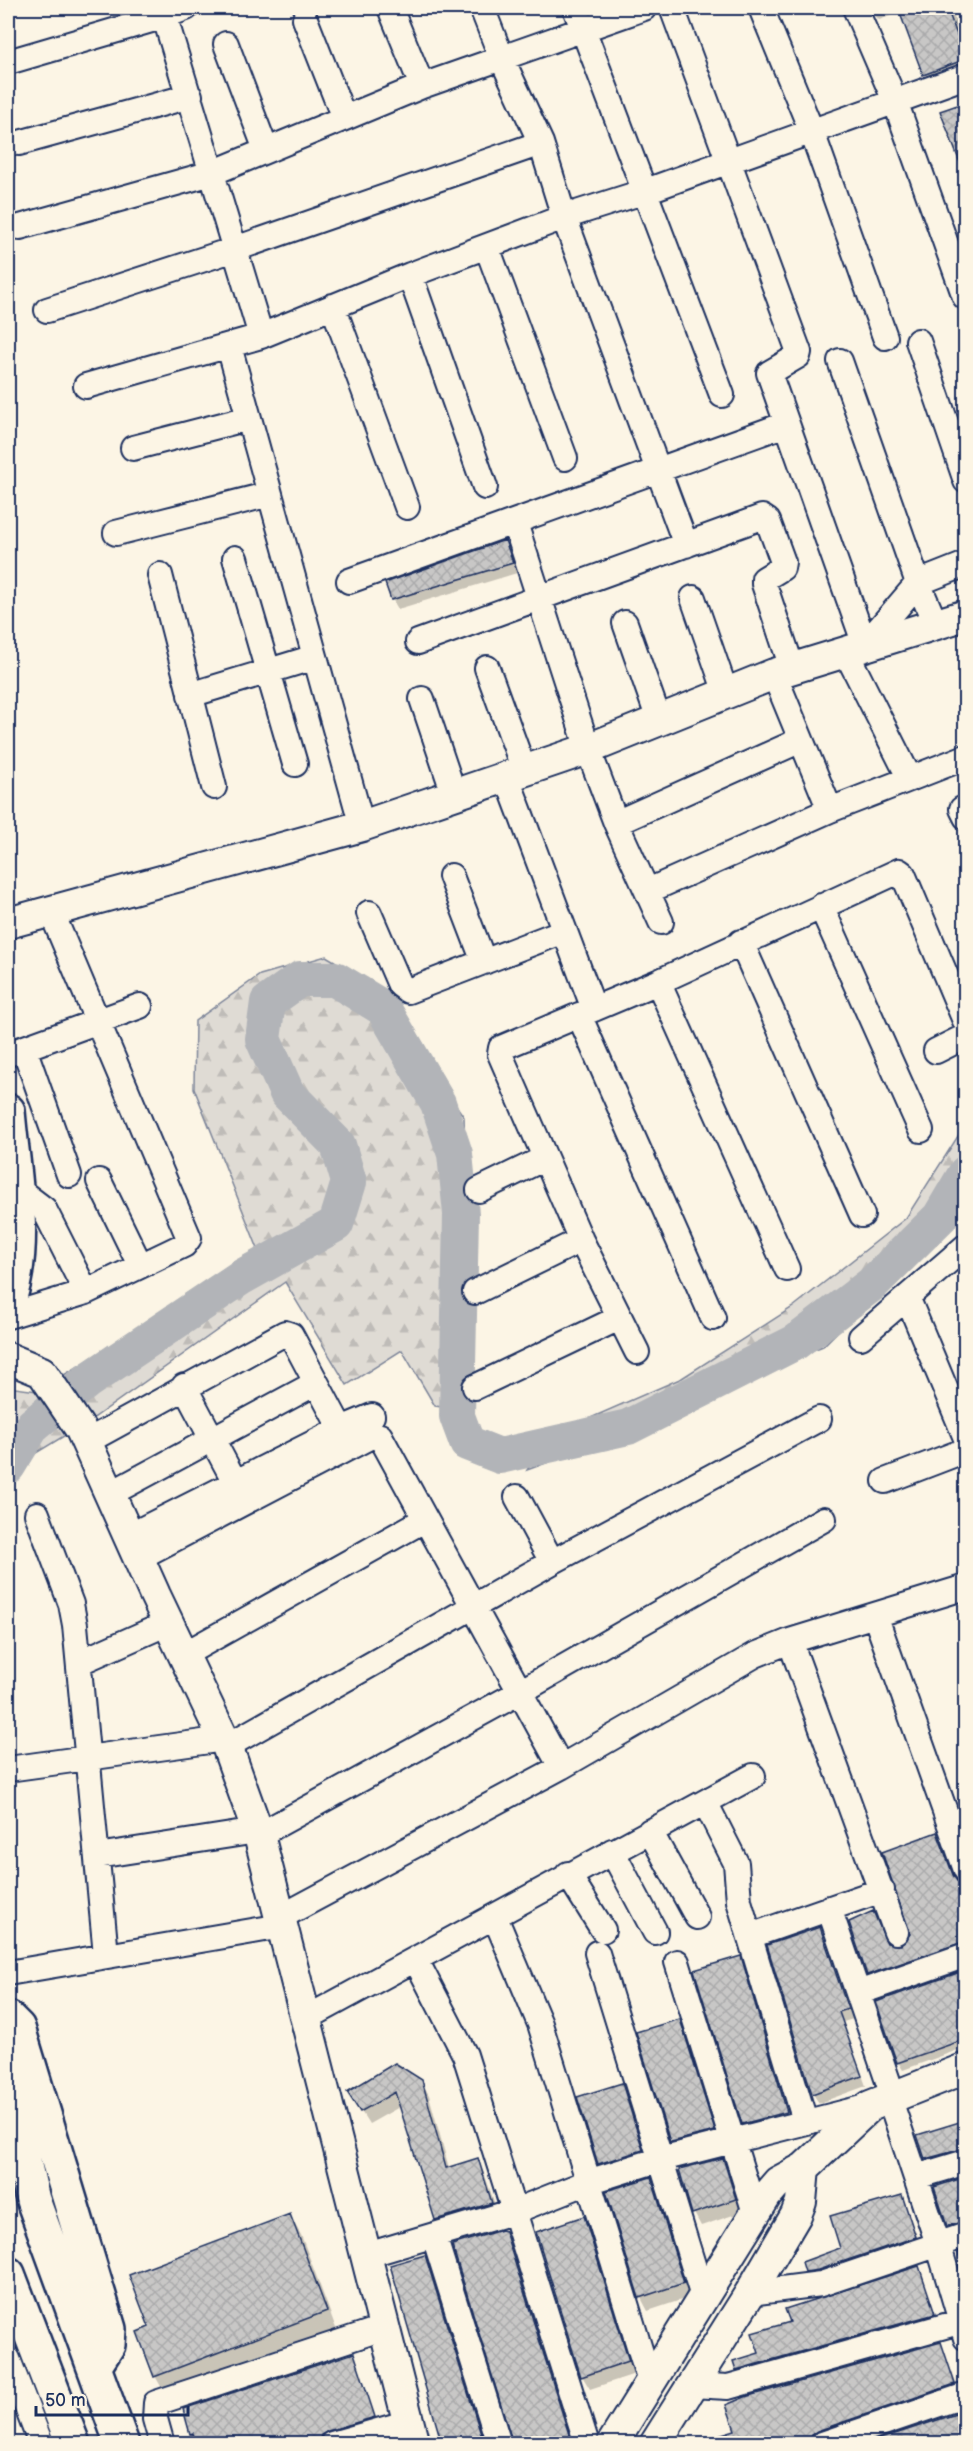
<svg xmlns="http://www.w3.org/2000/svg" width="973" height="2451" viewBox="0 0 973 2451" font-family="'Balsamiq Sans',sans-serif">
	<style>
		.forest { fill: url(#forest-firs); stroke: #7d8599; stroke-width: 1.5 }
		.shadow { fill: #0003 }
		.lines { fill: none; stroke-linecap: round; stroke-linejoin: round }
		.river { stroke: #b2b4b8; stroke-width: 36 }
		.building { fill: url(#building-cross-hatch); stroke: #1b2f5e; stroke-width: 1.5 }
		.minor-casing { stroke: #1b2f5e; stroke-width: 28 }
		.tertiary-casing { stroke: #1b2f5e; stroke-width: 34 }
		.secondary-casing { stroke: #1b2f5e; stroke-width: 38 }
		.minor { stroke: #fcf5e5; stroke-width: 24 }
		.tertiary { stroke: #fcf5e5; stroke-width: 30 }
		.secondary { stroke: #fcf5e5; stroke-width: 33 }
	</style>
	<defs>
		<pattern id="forest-firs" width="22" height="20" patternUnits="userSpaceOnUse" patternTransform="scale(1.5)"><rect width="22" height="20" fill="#dfdbd4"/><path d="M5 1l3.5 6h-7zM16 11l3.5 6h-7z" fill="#bfbcb8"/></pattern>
		<pattern id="building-cross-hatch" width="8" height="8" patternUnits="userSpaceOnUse" patternTransform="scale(1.5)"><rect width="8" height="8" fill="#c8c7c6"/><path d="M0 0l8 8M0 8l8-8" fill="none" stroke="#ababac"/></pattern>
	</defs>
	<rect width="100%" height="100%" fill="#fcf5e5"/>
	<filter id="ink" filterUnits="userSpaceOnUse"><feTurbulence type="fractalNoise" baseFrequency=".0167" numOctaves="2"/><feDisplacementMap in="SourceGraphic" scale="12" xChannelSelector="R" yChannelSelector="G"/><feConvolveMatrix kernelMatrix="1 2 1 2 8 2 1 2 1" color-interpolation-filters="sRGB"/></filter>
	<g filter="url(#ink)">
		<path class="forest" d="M326,956L375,985L464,1117L471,1355L469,1411L435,1406L402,1350L347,1385L285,1282L95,1417L31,1456L8,1477V1387L37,1391L111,1347L258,1249L194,1088L195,1021L260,975Z
			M965,1125V1191L934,1236L823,1346L770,1367L612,1439L527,1470L549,1436L682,1378L793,1307L906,1218Z"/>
		<path class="shadow" d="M869,8H951L966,48V82L936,93L925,74L901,12L879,20Z
			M505,542L517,573L398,609L392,599Z
			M966,1805V1822L960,1807Z
			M937,1834L955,1879L966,1885V1950L873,1982L868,1974L888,1945L902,1947L912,1934Z
			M820,1928L853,2019L843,2022L866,2086L819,2103L813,2094L769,1946Z
			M740,1958L746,1968L792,2122L749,2133L744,2123Z
			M966,1972V2047L903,2070L898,2062Z
			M679,2020L685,2030L719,2141L677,2151L672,2141Z
			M421,2081L429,2095L449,2168L477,2160L484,2173L499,2216L444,2232L437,2219L401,2106L369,2124L357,2105Z
			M622,2085L627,2095L647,2160L605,2173L599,2163Z
			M966,2122V2160L932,2169L919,2136Z
			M722,2160L730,2173L742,2212L701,2226L694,2213Z
			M650,2179L658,2192L690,2297L648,2311L641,2298L608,2192Z
			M966,2179V2233L954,2236L936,2188Z
			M902,2197L921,2247L812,2281L807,2271L842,2249Z
			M290,2216L301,2235L337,2331L166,2395L155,2376L150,2328Z
			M583,2218L591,2231L635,2374L590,2389L582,2376Z
			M504,2232L510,2243L573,2444H513Z
			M424,2257L430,2267L485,2444H445Z
			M918,2268L939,2325L744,2380L738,2369L761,2354L792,2323Z
			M941,2343L960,2394L820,2444H695L736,2431Z
			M353,2355L378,2424L325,2444H196L185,2410Z"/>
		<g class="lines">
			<path class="river" d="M8,1466L33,1425L87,1381L240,1278L336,1224L349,1182L338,1145L287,1093L263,1039L268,1002L300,979H335L383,1008L438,1103L455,1154L461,1214L457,1416L467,1443L500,1456L628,1427L796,1342L872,1284L940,1217L966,1173"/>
		</g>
		<path class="building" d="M898,8H947L966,59L923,75Z
			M966,102V173H964L940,111Z
			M505,540L513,563L391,600L385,583Z
			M937,1832L953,1875L957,1881L966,1884V1941L867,1975L849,1922L873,1911L887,1943L901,1945L910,1934L882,1852Z
			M820,1927L848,2009L839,2012L862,2076L812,2094L767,1945Z
			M741,1956L787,2112L742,2124L694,1970Z
			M966,1970V2039L897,2063L876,2002Z
			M680,2019L715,2131L670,2142L636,2032Z
			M395,2063L422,2080L446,2168L478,2158L492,2203L435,2220L395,2092L360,2112L347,2092Z
			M622,2083L643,2150L598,2164L577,2097Z
			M966,2120V2148L925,2159L917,2135Z
			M723,2158L736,2199L692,2214L679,2169Z
			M651,2177L684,2283L639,2298L606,2191Z
			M966,2177V2221L947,2226L934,2187Z
			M902,2195L916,2237L818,2270L805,2272L802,2262L840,2248L830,2216Z
			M290,2214L327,2311L154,2377L137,2332L149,2327L129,2275Z
			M584,2216L629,2361L581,2377L536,2232Z
			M501,2230L505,2231L572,2444H513L452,2245Z
			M966,2250V2264H962L958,2253Z
			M425,2255L484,2444H442L390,2265Z
			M919,2266L935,2314L736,2370L733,2361L759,2353L752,2333L790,2322L785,2309Z
			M941,2342L955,2384L817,2431L811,2435L808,2443L702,2444V2440L735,2430L726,2405L745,2397Z
			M354,2353L375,2417L328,2431L321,2435L318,2444H196L193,2433L190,2434L183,2409Z
			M962,2412L966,2423V2444L868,2443Z"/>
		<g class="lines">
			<g class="minor-casing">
				<path id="minor" d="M162,8L261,336
					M390,8L422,86
					M482,8L502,59L541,143L564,217L686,545
					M575,8L722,395
					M672,8L799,352L798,356L769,373L865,645
					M761,8L812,132L885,337
					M855,8L895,101L965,297
					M305,19L344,118
					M226,44L266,150
					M8,62L165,16L186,8
					M19,143L190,96
					M20,227L212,173L422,86L644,8
					M487,247L565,458
					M410,275L485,487
					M333,306L407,507
					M47,310L235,249L541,143
					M918,341L966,481
					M229,346L362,826
					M840,361L918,583L935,623
					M86,386L261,336L410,275L564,217L646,191L966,76
					M133,448L249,418
					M515,523L588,749L616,823L661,922
					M116,533L270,494
					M235,558L295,764
					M160,575L214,787
					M349,581L786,424
					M693,598L726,693
					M625,623L659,720
					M418,642L762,517L768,521L783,562L782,568L764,579V584L792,668
					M865,645L918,583L966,564
					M845,650L909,777
					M487,668L524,770
					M774,674L830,810
					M190,695L315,657
					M422,699L454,794
					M506,775L594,1009
					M962,809L966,817
					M616,823L801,740
					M451,876L484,962
					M648,891L830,810L966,757
					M821,906L921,1130
					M369,913L400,985L408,991L564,931
					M741,942L862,1215
					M658,982L787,1269
					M579,1015L713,1318
					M24,1048L69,1175
					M936,1051L966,1036
					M8,1054L140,1006
					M99,1181L140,1265
					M15,1187L44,1209L86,1292
					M479,1190L545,1158
					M475,1292L581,1240
					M907,1297L966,1438
					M8,1316L86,1292L184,1245L189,1238L51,911
					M861,1337L966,1246
					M637,1352L581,1240L500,1054L501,1048L658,982L899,871L903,874L966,1023
					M184,1386L235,1482
					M475,1387L619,1318
					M86,1442L285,1333L291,1335L341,1429
					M885,1481L966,1450
					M110,1494L316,1383
					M517,1497L552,1562
					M37,1514L71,1604L75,1625L106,1955
					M129,1536L341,1429L372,1416
					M138,1558L373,1435L380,1436L561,1767
					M875,1615L966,1870
					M790,1641L896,1932
					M183,1655L424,1520
					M80,1662L168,1623
					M227,1746L552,1562L819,1419
					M8,1769L224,1739
					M705,1802L736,1863L739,1901L805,2121
					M650,1831L697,1917
					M259,1835L520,1692L824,1519
					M612,1851L655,1932
					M97,1856L257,1831
					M568,1874L603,1930
					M829,1908L893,2096
					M495,1917L540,2024L650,2382
					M279,1918L561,1767L755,1655L790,1641L966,1587
					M750,1936L882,1890
					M597,1953L703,2297
					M416,1960L465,2055L587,2444
					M677,1962L755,2213
					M8,1973L282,1926
					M858,1993L966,1955
					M305,2019L753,1776
					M889,2097L938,2244L966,2338
					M916,2177L966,2162
					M434,2236L499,2444
					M364,2256L515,2211L588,2182L661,2159L870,2106
					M750,2293L821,2284L966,2235
					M8,2359L41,2444
					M691,2385L728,2387L966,2320
					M162,2444L155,2419L156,2403L383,2328
					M332,2444L409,2422
					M822,2444L966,2395"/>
			</g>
			<g class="tertiary-casing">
				<path id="tertiary" d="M8,923L362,826L588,749L774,674L966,615
					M8,1358L42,1372L81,1430L155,1595L227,1746L259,1835L414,2444
					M612,2444L766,2196L778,2182L804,2168L870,2106L966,2068
					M655,2444L750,2293L796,2215L801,2202L804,2168"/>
			</g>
			<g class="secondary-casing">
				<path id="secondary" d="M8,1111C13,1173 29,1243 8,1303
					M8,2018L18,2028L109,2329L108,2345L94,2367
					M8,2094L33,2200L122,2444
					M8,2274L73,2444"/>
			</g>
			<use href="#minor" class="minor"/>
			<use href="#tertiary" class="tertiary"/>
			<use href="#secondary" class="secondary"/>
		</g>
	</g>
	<rect width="973" height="2451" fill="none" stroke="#fcf5e5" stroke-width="30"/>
	<rect x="15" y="15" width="943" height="2421" fill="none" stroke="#1b2f5e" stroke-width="2" filter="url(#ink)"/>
	<path d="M36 2406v9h152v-9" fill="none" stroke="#1b2f5e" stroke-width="3"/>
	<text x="45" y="2406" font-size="18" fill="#1b2f5e" stroke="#fcf5e5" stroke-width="4.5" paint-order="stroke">50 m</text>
</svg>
